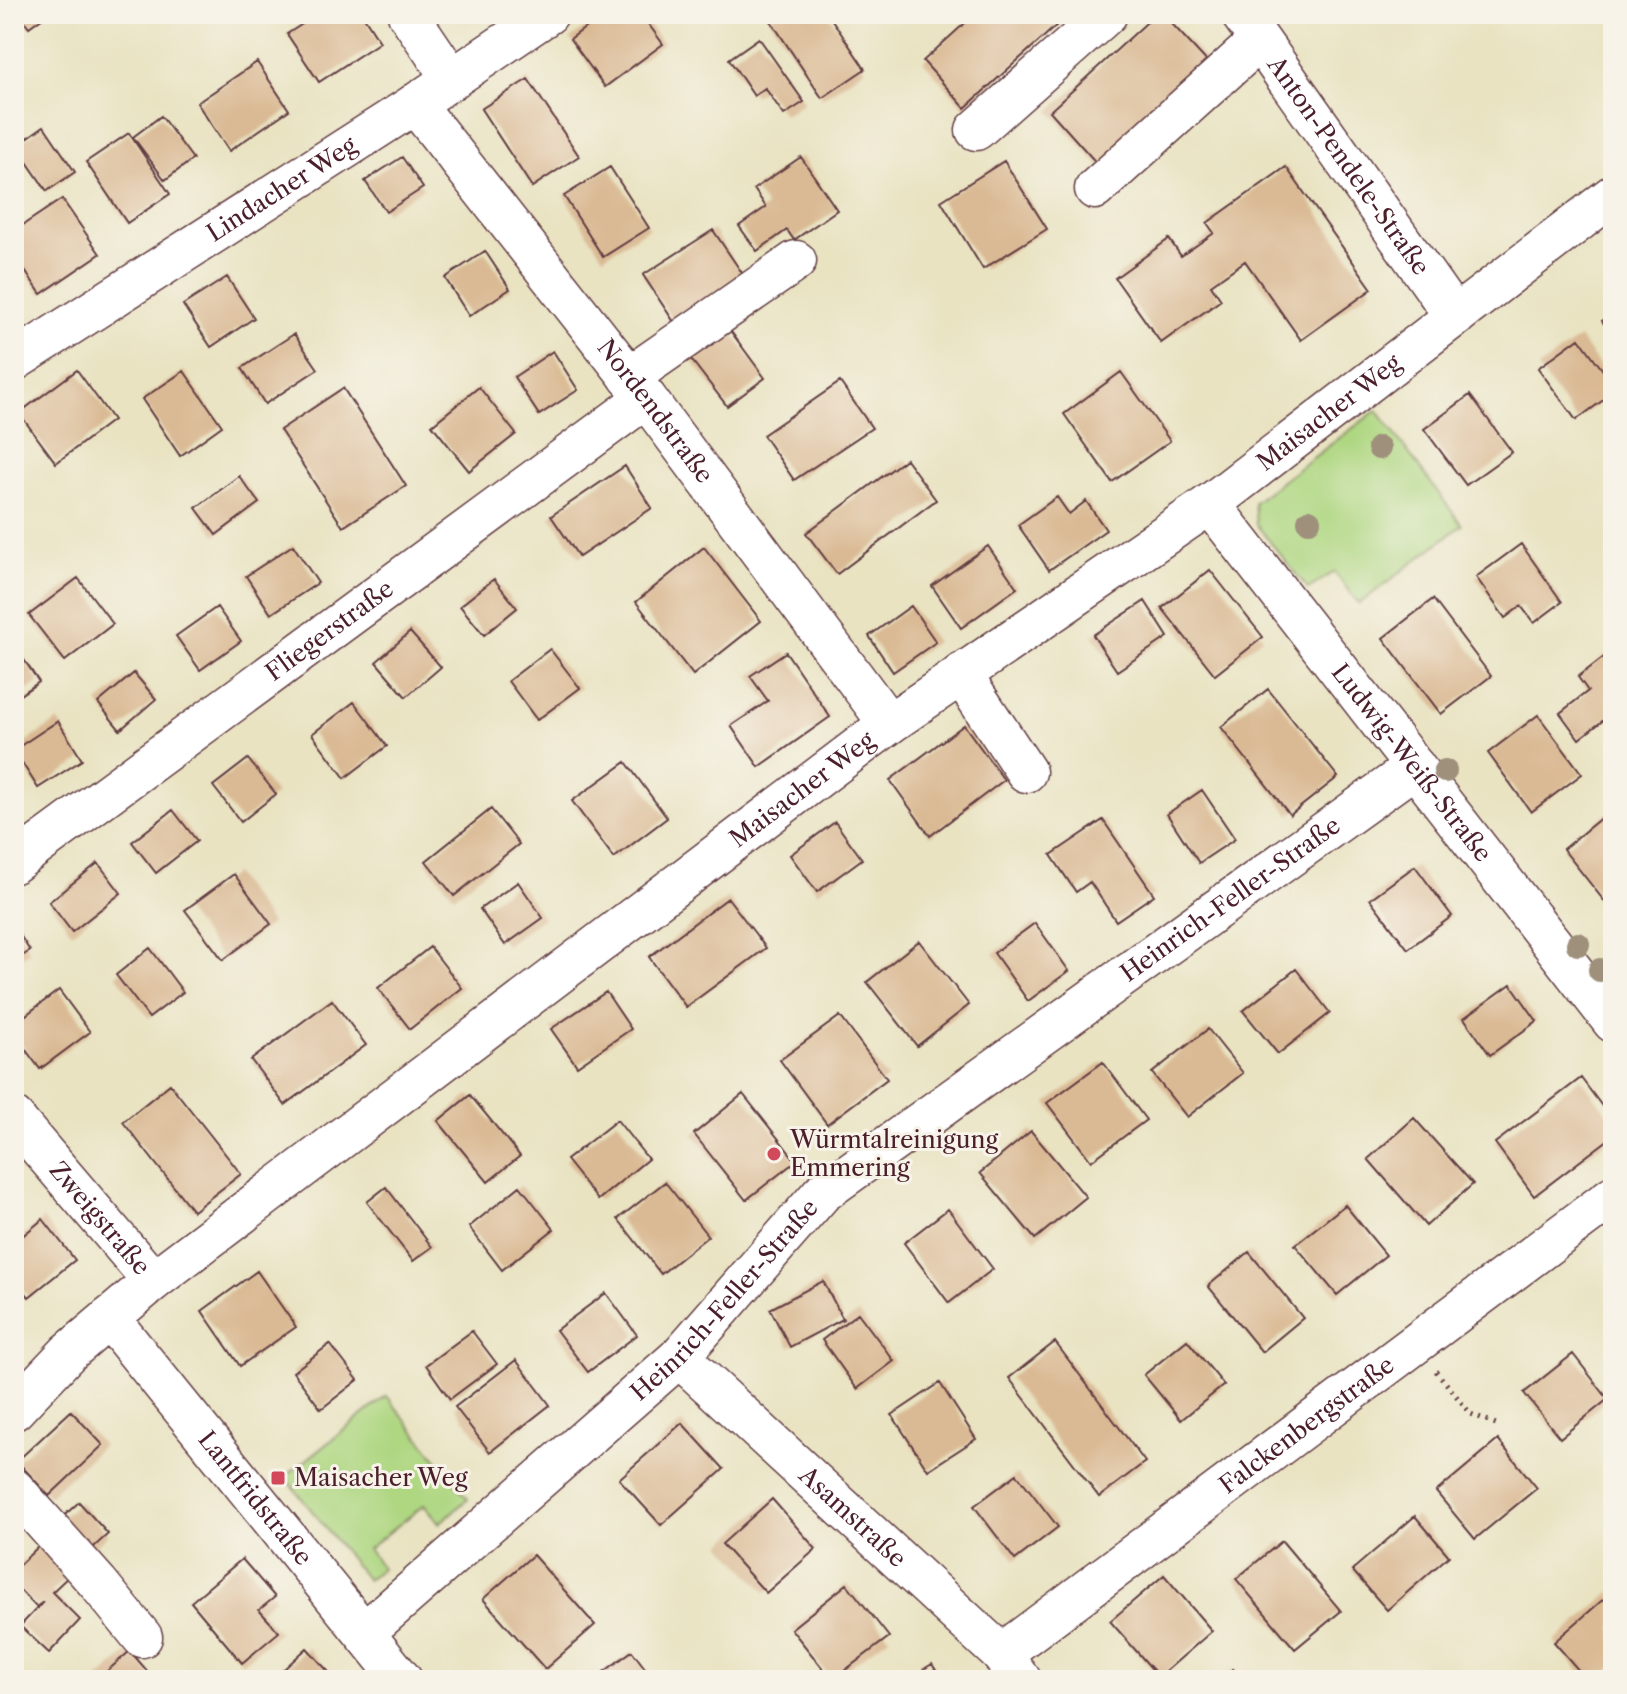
<svg xmlns="http://www.w3.org/2000/svg" width="1627" height="1694" viewBox="0 0 1627 1694" font-family="'Libre Caslon Text',serif">
	<style>
		.green { fill: #afd782; stroke: #7c7b56; stroke-width: 2 }
		.building { fill: #daba94 }
		.lines { fill: none; stroke-linecap: round; stroke-linejoin: round }
		.minor-casing { stroke: #623c42; stroke-width: 43 }
		.path { stroke: #623c42; stroke-width: 5; stroke-dasharray: 2 6; stroke-linecap: butt }
		.minor { stroke: #fff; stroke-width: 40 }
		.tree { fill: #9f907b }
		.poi-dot { fill: #d1495b; stroke: #f7f3e8; stroke-width: 3 }
		.labels { text-anchor: middle; stroke-width: 6; stroke-linejoin: round; paint-order: stroke }
		.street-label { font-size: 24px; fill: #4a1f2b; stroke: #f7f3e8 }
		.poi-label { font-size: 24px; fill: #4a1f2b; stroke: #f7f3e8; text-anchor: start }
	</style>
	<rect width="100%" height="100%" fill="#f7f3e8"/>
	<filter id="ink" filterUnits="userSpaceOnUse"><feTurbulence type="fractalNoise" baseFrequency=".0125" numOctaves="2"/><feDisplacementMap in="SourceGraphic" scale="16" xChannelSelector="R" yChannelSelector="G"/><feConvolveMatrix kernelMatrix="1 2 1 2 8 2 1 2 1" color-interpolation-filters="sRGB"/></filter>
	<filter id="wash" filterUnits="userSpaceOnUse"><feTurbulence type="fractalNoise" baseFrequency=".006" numOctaves="4" result="noise"/><feDisplacementMap in="SourceGraphic" scale="32" xChannelSelector="R" yChannelSelector="G"/><feGaussianBlur stdDeviation="1.8" result="paint"/><feColorMatrix in="noise" values="0 0 0 0 0 0 0 0 0 0 0 0 0 0 0 0 0 1.4 0 .05"/><feComposite in="paint" operator="in"/></filter>
	<g filter="url(#wash)">
		<rect width="100%" height="100%" fill="#e9e3c2"/>
		<path class="green" d="M1377,410L1462,525L1359,604L1334,572L1308,589L1256,524L1254,502Z
			M387,1396L468,1499L439,1523L424,1505L368,1549L382,1568L367,1580L285,1477Z"/>
		<g id="blocks">
			<path class="building" d="M19,14H47L29,27Z
				M318,14H362L380,42L319,82L287,34Z
				M604,14H641L663,44L605,87L570,39Z
				M775,14H828L865,69L822,98L769,18Z
				M975,14H1069L965,108L923,61Z
				M1156,14H1163L1211,66L1100,167L1050,111Z
				M759,38L804,102L784,115L765,88L754,96L729,59Z
				M257,62L289,110L229,151L197,103Z
				M528,79L579,156L532,187L481,109Z
				M161,116L193,159L165,180L133,137Z
				M44,126L75,172L47,191L16,146Z
				M129,133L170,194L127,223L86,162Z
				M402,157L423,188L386,212L365,181Z
				M801,157L837,210L794,240L787,230L757,251L739,226L766,207L754,189Z
				M1004,161L1047,229L983,269L941,201Z
				M610,167L649,228L603,257L564,196Z
				M1286,167L1372,289L1301,340L1245,261L1211,285L1221,300L1161,343L1115,278L1169,239L1181,256L1214,233L1207,223Z
				M62,199L100,254L41,294L14,255V231Z
				M713,230L744,276L674,322L643,275Z
				M485,251L510,289L469,316L445,278Z
				M227,277L254,318L211,347L183,305Z
				M1613,313V336L1602,321Z
				M729,329L765,378L727,406L690,358Z
				M294,334L318,369L265,404L242,368Z
				M1579,338L1613,384V393L1576,420L1538,368Z
				M553,351L578,390L539,415L514,377Z
				M77,370L113,420L56,463L19,413Z
				M184,371L222,426L180,456L142,399Z
				M1121,372L1170,441L1112,482L1064,414Z
				M840,382L872,428L794,480L763,435Z
				M479,387L516,434L469,471L432,425Z
				M343,388L406,486L343,527L280,430Z
				M1470,395L1512,452L1466,485L1424,429Z
				M906,459L936,500L837,574L806,533Z
				M625,466L652,508L579,557L551,516Z
				M239,476L259,503L216,535L196,508Z
				M1057,497L1069,514L1086,501L1106,530L1049,570L1018,525Z
				M1521,544L1562,602L1534,623L1521,606L1505,618L1476,577Z
				M293,545L318,583L271,614L246,576Z
				M988,546L1017,588L961,628L932,586Z
				M704,547L761,621L693,675L636,602Z
				M1210,570L1263,637L1215,675L1162,608Z
				M78,578L113,624L65,661L29,615Z
				M494,579L517,608L484,635L460,606Z
				M1433,599L1491,676L1441,714L1383,638Z
				M1145,601L1168,637L1117,671L1093,635Z
				M911,606L936,642L893,672L869,636Z
				M217,607L241,641L200,670L176,636Z
				M410,632L441,667L406,697L376,662Z
				M14,645L39,682L14,699Z
				M550,649L580,688L537,720L508,681Z
				M1613,650V721L1609,716L1579,739L1560,713L1588,691L1578,677Z
				M786,652L830,717L759,767L731,726L768,701L750,676Z
				M134,673L156,699L120,730L98,703Z
				M1268,689L1338,777L1290,815L1221,727Z
				M354,702L387,746L345,778L312,734Z
				M1538,715L1582,774L1531,812L1488,753Z
				M58,721L82,760L38,788L14,750Z
				M964,725L1004,780L930,836L890,780Z
				M248,759L276,794L241,822L213,786Z
				M626,762L667,818L614,858L572,801Z
				M1202,790L1235,839L1199,863L1167,814Z
				M491,809L519,844L454,896L426,861Z
				M173,810L197,841L156,873L132,842Z
				M1607,813L1613,821V896L1605,902L1563,849Z
				M1103,820L1154,895L1116,921L1090,882L1076,892L1051,855Z
				M835,822L862,859L817,892L790,855Z
				M98,863L121,893L72,932L49,902Z
				M1415,866L1452,916L1408,949L1370,899Z
				M234,874L271,924L223,960L185,910Z
				M518,882L543,918L505,945L480,909Z
				M728,898L766,948L686,1007L649,957Z
				M1035,923L1069,971L1028,1001L994,953Z
				M14,926L30,951L14,961Z
				M919,941L969,1005L917,1046L867,982Z
				M430,947L462,988L410,1029L378,988Z
				M150,948L183,992L149,1018L116,975Z
				M1296,969L1330,1013L1278,1054L1243,1011Z
				M1511,984L1537,1021L1490,1055L1464,1018Z
				M59,990L90,1032L40,1069L14,1034V1024Z
				M606,992L631,1029L577,1066L551,1029Z
				M332,1000L366,1045L285,1105L251,1060Z
				M840,1016L887,1079L827,1124L780,1060Z
				M1208,1029L1243,1073L1187,1117L1152,1073Z
				M1103,1062L1146,1120L1091,1161L1047,1103Z
				M1581,1078L1613,1121V1136L1534,1196L1495,1143Z
				M170,1084L241,1174L193,1211L123,1122Z
				M743,1094L796,1161L746,1200L694,1134Z
				M470,1095L520,1156L488,1182L438,1121Z
				M1414,1118L1473,1184L1426,1226L1368,1159Z
				M617,1120L648,1159L598,1200L566,1160Z
				M1031,1131L1086,1197L1035,1239L980,1173Z
				M665,1182L708,1236L661,1274L618,1219Z
				M520,1186L554,1229L502,1270L469,1227Z
				M386,1187L432,1247L413,1261L367,1202Z
				M1345,1205L1386,1255L1337,1295L1295,1245Z
				M948,1209L993,1269L949,1303L904,1243Z
				M43,1219L75,1260L29,1297L14,1279V1243Z
				M1249,1252L1303,1318L1262,1352L1208,1286Z
				M257,1271L296,1327L240,1366L202,1311Z
				M823,1281L843,1319L790,1347L770,1309Z
				M606,1293L637,1335L588,1372L556,1330Z
				M858,1313L894,1361L857,1389L822,1340Z
				M472,1331L497,1364L450,1399L426,1365Z
				M1187,1340L1224,1385L1181,1420L1144,1375Z
				M1055,1342L1145,1462L1099,1497L1009,1378Z
				M330,1344L358,1380L321,1409L293,1372Z
				M1573,1354L1608,1399L1560,1438L1524,1393Z
				M516,1360L550,1405L490,1452L455,1407Z
				M940,1383L976,1439L928,1470L892,1415Z
				M71,1411L103,1445L49,1496L17,1461Z
				M682,1423L724,1469L661,1525L619,1479Z
				M1498,1440L1537,1488L1475,1539L1436,1492Z
				M1017,1474L1058,1527L1015,1560L974,1506Z
				M772,1499L816,1549L766,1593L722,1544Z
				M79,1502L108,1534L84,1556L56,1523Z
				M1415,1516L1449,1556L1387,1610L1352,1570Z
				M1282,1541L1341,1611L1295,1649L1236,1579Z
				M42,1543L71,1574L52,1592L80,1620L49,1653L20,1626L43,1602L36,1607L14,1584V1570Z
				M533,1555L595,1625L545,1669L483,1599Z
				M242,1559L275,1597L259,1610L279,1632L242,1663L191,1602Z
				M1164,1575L1212,1631L1159,1677L1110,1621Z
				M847,1584L889,1637L832,1680L791,1629Z
				M1613,1591V1667L1598,1680H1587L1554,1642Z
				M307,1648L336,1680H272Z
				M130,1651L155,1680H97Z
				M632,1651L654,1680H593Z
				M932,1664L942,1680H906Z
				M1233,1669L1242,1680H1220Z"/>
		</g>
	</g>
	<g filter="url(#ink)">
		<use href="#blocks" fill-opacity="0" stroke="#623c42" stroke-width="2"/>
		<g class="lines">
			<g class="minor-casing">
				<g id="minor">
					<path d="M408,14L452,79"/>
					<path id="s1" d="M1241,14L1455,317"/>
					<path id="s2" d="M415,104L646,398L889,724"/>
					<path d="M976,130L1107,14"/>
					<path d="M1095,189L1259,41"/>
					<path id="s3" d="M14,361L415,104L548,14"/>
					<path d="M629,377L796,261"/>
					<path id="s4" d="M1210,504L1613,1022"/>
					<path d="M961,674L1026,772"/>
					<path id="s5" d="M14,863L646,398"/>
					<path id="s6" d="M14,1118L153,1281"/>
					<path id="s7" d="M109,1318L402,1680"/>
					<path id="s8" d="M679,1357L1001,1654L1021,1680"/>
					<path id="s9" d="M14,1410L68,1353L153,1281L889,724L1210,504L1613,195"/>
					<path d="M14,1489L98,1583L142,1637"/>
					<path id="s10" d="M365,1632L679,1357L822,1193L1415,767"/>
					<path id="s11" d="M1001,1654L1613,1196"/>
				</g>
			</g>
			<path class="path" d="M1436,1371L1471,1414L1496,1424"/>
			<use href="#minor" class="minor"/>
		</g>
		<g class="tree">
			<circle cx="1379" cy="448" r="12"/>
			<circle cx="1309" cy="521" r="12"/>
			<circle cx="1445" cy="771" r="12"/>
			<circle cx="1578" cy="944" r="12"/>
			<circle cx="1600" cy="970" r="12"/>
		</g>
	</g>
	<g class="poi-dot">
		<circle cx="774" cy="1154" r="8"/>
		<rect x="270" y="1470" width="16" height="16" rx="4"/>
	</g>
	<g class="labels">
		<g class="street-label">
			<text dy="8" stroke="none"><textPath href="#s1" startOffset="186">Anton-Pendele-Straße</textPath></text>
			<text dy="8" stroke="none"><textPath href="#s3" startOffset="318">Lindacher Weg</textPath></text>
			<text dy="8" stroke="none"><textPath href="#s2" startOffset="390">Nordendstraße</textPath></text>
			<text dy="8" stroke="none"><textPath href="#s9" startOffset="1652">Maisacher Weg</textPath></text>
			<text dy="8" stroke="none"><textPath href="#s5" startOffset="392">Fliegerstraße</textPath></text>
			<text dy="8" stroke="none"><textPath href="#s4" startOffset="328">Ludwig-Weiß-Straße</textPath></text>
			<text dy="8" stroke="none"><textPath href="#s9" startOffset="1004">Maisacher Weg</textPath></text>
			<text dy="8" stroke="none"><textPath href="#s10" startOffset="1138">Heinrich-Feller-Straße</textPath></text>
			<text dy="8" stroke="none"><textPath href="#s6" startOffset="132">Zweigstraße</textPath></text>
			<text dy="8" stroke="none"><textPath href="#s10" startOffset="490">Heinrich-Feller-Straße</textPath></text>
			<text dy="8" stroke="none"><textPath href="#s11" startOffset="382">Falckenbergstraße</textPath></text>
			<text dy="8" stroke="none"><textPath href="#s7" startOffset="232">Lantfridstraße</textPath></text>
			<text dy="8" stroke="none"><textPath href="#s8" startOffset="236">Asamstraße</textPath></text>
		</g>
		<g class="poi-label">
			<text x="790" y="1148">Würmtalreinigung<tspan x="790" dy="28">Emmering</tspan></text>
			<text x="294" y="1486">Maisacher Weg</text>
		</g>
	</g>
	<rect width="1627" height="1694" fill="none" stroke="#f7f3e8" stroke-width="48"/>
</svg>
